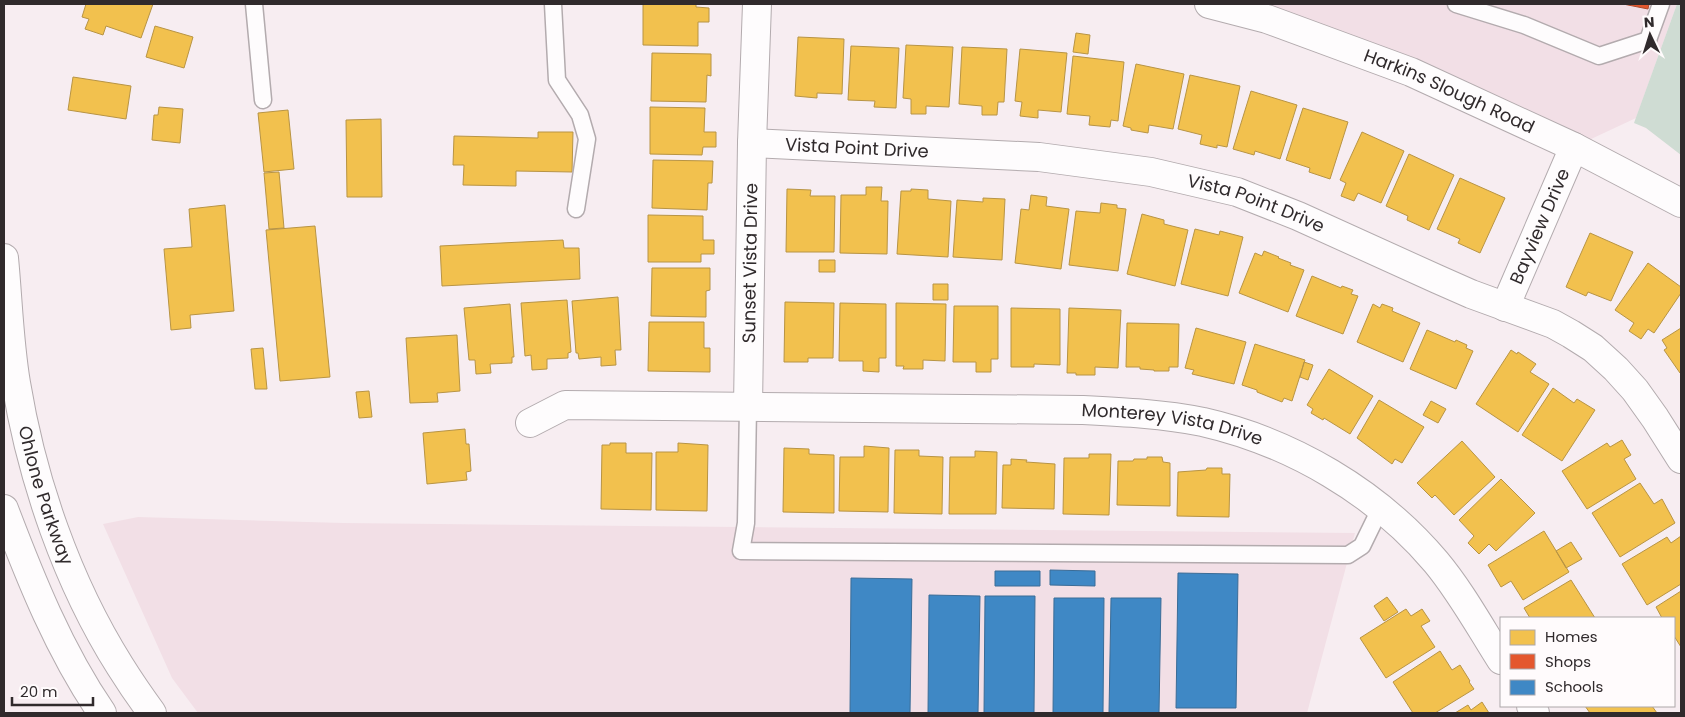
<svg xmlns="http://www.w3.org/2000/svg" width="1685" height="717" viewBox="0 0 1685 717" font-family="Poppins,sans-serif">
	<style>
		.built { fill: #f2dfe6 }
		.green { fill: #cfdcd3 }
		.homes { fill: #f2c14e; stroke: #b89444 }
		.shops { fill: #e4572e; stroke: #ae4a2d }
		.schools { fill: #3f88c5; stroke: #3a6c97 }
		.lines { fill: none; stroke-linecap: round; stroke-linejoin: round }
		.lane-casing { stroke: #b3abae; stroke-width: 19 }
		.street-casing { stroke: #b3abae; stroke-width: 30 }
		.secondary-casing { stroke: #b3abae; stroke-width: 30 }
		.lane { stroke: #fefcfd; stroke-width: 16 }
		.street { stroke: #fefcfd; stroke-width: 28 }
		.secondary { stroke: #fefcfd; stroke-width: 28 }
		.labels { text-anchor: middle; stroke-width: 5; stroke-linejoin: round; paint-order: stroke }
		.street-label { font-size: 18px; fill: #302a2c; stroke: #fffbfc }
	</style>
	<rect width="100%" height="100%" fill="#f7edf1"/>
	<path class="built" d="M1199,4H1677L1636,118L1574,147Z
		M138,517L343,523L1355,533L1307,713H198L172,678L103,524Z"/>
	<path class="green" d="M1677,4H1681V155L1646,128L1634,123Z"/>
	<path class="homes" d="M86,4H153L141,38L106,26L103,35L85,29L89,19L82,17Z
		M643,4H696V7L709,8V22H698V46L643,45Z
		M155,26L193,37L184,68L146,57Z
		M1076,33L1090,35L1088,54L1073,52Z
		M798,37L844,39L842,94L817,93V98L795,96Z
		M906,45L953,47L949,107L926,106V114H911V99L903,98Z
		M851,46L899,48L896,108L874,107L875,101L848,100Z
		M962,47L1007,49L1004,102H998L997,115H982V106L959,104Z
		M1020,49L1067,53L1061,112L1038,110V118L1020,116L1022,102L1015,101Z
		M652,53L711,54V76L707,75L706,102L651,101Z
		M1073,56L1124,62L1118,121L1111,120L1110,127L1089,125L1090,116L1067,114Z
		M1136,64L1184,74L1173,129L1149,125L1148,133L1131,130V128L1123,126Z
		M1190,75L1240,86L1227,147L1217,145V148L1200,144L1202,135L1178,129Z
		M73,77L131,86L126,119L68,110Z
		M1251,91L1297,105L1280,159L1255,151L1254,155L1233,149Z
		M159,107L183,109L180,143L152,140L154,115H158Z
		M650,107L705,108L704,132H716V147H703L702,155L650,154Z
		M1303,108L1348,122L1330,179L1309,172L1310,168L1286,160Z
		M288,110L294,169L264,172L258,113Z
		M381,119L382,197H347L346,120Z
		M538,132H573L572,172L516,171V186L463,185L464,165H453L454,136L538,138Z
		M1362,132L1404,151L1381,203L1358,193L1354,201L1341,196L1346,183L1340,180Z
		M1409,154L1454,175L1429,230L1407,220L1408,216L1386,206Z
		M653,160L713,161L712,183H708L707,210L652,208Z
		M279,172L284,228L269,229L264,173Z
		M1460,178L1505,198L1480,253L1458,243L1460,239L1437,229Z
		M866,187H882L881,201H888L887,254L840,253L841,195H866Z
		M787,189L811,190L810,196H835L834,252H786Z
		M911,189L928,190V199L951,201L948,257L897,254L901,191H911Z
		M1031,195L1047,197L1046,206L1069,209L1061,269L1015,263L1021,209L1029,210Z
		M983,198L1005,199L1002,260L953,257L957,200L983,202Z
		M1101,203L1117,205V208L1126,209L1118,271L1069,265L1076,211L1100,213Z
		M225,205L234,311L190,315L191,328L171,330L164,249L192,247L189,209Z
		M1142,214L1164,220V224L1188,230L1175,286L1127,274Z
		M648,215L703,216V240H714V254H701V262H648Z
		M315,226L330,377L280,381L266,230Z
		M1195,229L1219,235L1220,231L1243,237L1228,296L1181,284Z
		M1590,233L1633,252L1611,301L1588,292L1586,296L1566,287Z
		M563,240L564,248H579L580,279L442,286L440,246Z
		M1264,251L1279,257L1278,258L1291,263L1290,265L1304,270L1288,312L1239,293L1255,253L1262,256Z
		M819,260H835V272H819Z
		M1648,263L1681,287V293L1654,333L1648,329L1641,339L1629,331L1634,323L1615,310Z
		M652,268H710V290L706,291V317L651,316Z
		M1312,276L1341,288L1342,286L1353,290L1351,294L1358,296L1343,334L1296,316Z
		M933,284H948V300H933Z
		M618,297L621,350H615L616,365L601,366V357L579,359L578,353H576L572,301Z
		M567,300L571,352L568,353V358L547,359V369L532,370L531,355L525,356L521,303Z
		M785,302L834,303L833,358H808V362H784Z
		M840,303L886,304V358H879V372L863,371V361H839Z
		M896,303L946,304L945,361L923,360V369H903L904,366H896Z
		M510,304L514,357H512V363L490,364L491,373L476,374L475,360H469L464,308Z
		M1373,304L1380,308L1382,304L1393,308L1392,311L1420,323L1403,362L1357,342Z
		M954,306H998V359H991V372H976V362H953Z
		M1011,308L1060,309V365L1034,364V367H1011Z
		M1069,308L1121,310L1118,368L1095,367V375H1076V373H1067Z
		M649,322H704V348H710V372L648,371Z
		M1127,323L1179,324L1178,367H1169V371H1154V370L1140,369V367H1126Z
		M1196,328L1246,342L1234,384L1192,374L1194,370L1185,368Z
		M1681,328V372L1680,373L1664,350L1667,348L1662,340Z
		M1427,330L1455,342L1456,340L1467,345L1466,348L1473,351L1456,389L1410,369Z
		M457,335L460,391L437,393L438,402L410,403L406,338Z
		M1255,344L1305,360L1292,401L1284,398L1282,402L1257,392V390L1242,385Z
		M263,348L267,389H255L251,349Z
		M1511,350L1517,354L1518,352L1536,364L1530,372L1549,384L1518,432L1476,404Z
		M1304,362L1313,365L1308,380L1300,377Z
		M1329,369L1373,396L1350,434L1324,418L1323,420L1311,413L1313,409L1307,405Z
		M1553,388L1574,403L1577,399L1595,410L1562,461L1522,435Z
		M369,391L372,417L359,418L356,392Z
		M1379,400L1424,427L1402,463L1395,459L1392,464L1357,438Z
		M1431,401L1446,409L1438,423L1423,415Z
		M465,429L466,444H469L471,471L466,472L467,480L427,484L423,433Z
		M1622,440L1631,455L1624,459L1636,479L1587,509L1562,471L1607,443L1610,447Z
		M1462,441L1495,477L1454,515L1435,495L1432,498L1417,483Z
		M610,443H626V453H652L651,510L601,509L602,445H610Z
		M678,443L708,445L707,511L656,510V452H678Z
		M864,446L889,448L888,512L839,511L840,457H864Z
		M784,448L809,449V454L834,455V513L783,512Z
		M895,450H919V456L943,457L942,514L894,513Z
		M975,451L997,452L996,514H949L950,457H975Z
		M1089,454H1111L1109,515L1063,514L1064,458H1089Z
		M1147,457H1162L1163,462L1170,463V506L1117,505L1118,461H1133L1134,459H1147Z
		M1011,459L1027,460L1026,462L1055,464L1054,509L1002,508L1003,465H1011Z
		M1207,468H1222V474H1230L1229,517L1177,516L1178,472L1206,470Z
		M1501,479L1535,513L1496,551L1489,544L1479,554L1468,543L1474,536L1459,520Z
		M1640,483L1654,504L1662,499L1675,523L1620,557L1592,513Z
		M1544,531L1569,572L1523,600L1511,581L1501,587L1488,565Z
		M1681,536V584L1647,605L1622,564L1667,537L1671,543Z
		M1571,542L1582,559L1566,568L1556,551Z
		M1571,580L1595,618H1530L1524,608Z
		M1681,591V647L1674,636V618H1662L1656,607Z
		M1387,597L1398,612L1384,621L1374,606Z
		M1406,609L1411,616L1422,609L1430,621L1421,626L1435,647L1386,678L1360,638Z
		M1440,651L1452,670L1460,665L1470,681L1469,682L1474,689L1435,713H1413L1393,682Z
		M1482,702L1489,713H1455L1468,705L1471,710Z
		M1585,706H1652L1657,713H1590Z"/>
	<path class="shops" d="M1623,4H1649L1648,9Z"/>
	<path class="schools" d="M1050,570L1095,571V586L1050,585Z
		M995,571H1040V586H995Z
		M1178,573L1238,574L1236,708H1176Z
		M851,578L912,579L910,713H850Z
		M929,595L980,596L978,713H928Z
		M985,596H1035L1034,713H984Z
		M1054,598H1104L1103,713H1053Z
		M1111,598H1161L1159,713H1109Z"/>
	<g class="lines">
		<g class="lane-casing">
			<path id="lane" d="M254,4L263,100
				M553,4L557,80L580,115L587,139L576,209
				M1456,4L1524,25L1599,56L1648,40L1661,4
				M748,407L746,523L741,551L1348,555L1362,546L1380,509"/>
		</g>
		<g class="street-casing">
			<g id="street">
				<path id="s1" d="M752,143L1039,157L1151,172L1237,192L1298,216L1437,279L1471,294L1553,324L1571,334L1593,348L1616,369L1635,390L1655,418L1681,459"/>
				<path id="s2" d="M1505,307L1574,147"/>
				<path id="s3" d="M748,407L752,143L757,4"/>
				<path id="s4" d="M530,423L565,405L1082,410C1122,412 1163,414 1203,422C1291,442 1377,492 1436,562C1461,592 1480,627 1501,660"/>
				<path d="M1531,706L1535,713"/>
			</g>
		</g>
		<g class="secondary-casing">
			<g id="secondary">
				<path id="s5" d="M1209,4L1267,19L1411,72L1574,147L1681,203"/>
				<path id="s6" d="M4,258C8,299 9,342 16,383C32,480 67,582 120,666C130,682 141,698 152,713"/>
				<path d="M4,509C31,580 59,650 102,713"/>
			</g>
		</g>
		<use href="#lane" class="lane"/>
		<use href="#street" class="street"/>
		<use href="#secondary" class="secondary"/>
	</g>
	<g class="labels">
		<g class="street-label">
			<text dy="6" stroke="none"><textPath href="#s5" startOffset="256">Harkins Slough Road</textPath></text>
			<text dy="6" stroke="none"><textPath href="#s1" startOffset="105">Vista Point Drive</textPath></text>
			<text dy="6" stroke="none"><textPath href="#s1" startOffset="510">Vista Point Drive</textPath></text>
			<text dy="6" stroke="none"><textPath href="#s2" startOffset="88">Bayview Drive</textPath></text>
			<text dy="6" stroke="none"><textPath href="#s3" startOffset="144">Sunset Vista Drive</textPath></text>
			<text dy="6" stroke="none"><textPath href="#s4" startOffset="648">Monterey Vista Drive</textPath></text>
			<text dy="6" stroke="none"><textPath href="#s6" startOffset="242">Ohlone Parkway</textPath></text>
		</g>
	</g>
	<rect width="1685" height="717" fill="none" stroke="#302a2c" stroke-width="10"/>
	<rect x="1500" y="617" width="175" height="90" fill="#fffbfc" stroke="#aca7a9"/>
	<rect x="1510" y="630" width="25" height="15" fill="#f2c14e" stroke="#aca7a9"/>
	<text x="1545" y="642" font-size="15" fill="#302a2c">Homes</text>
	<rect x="1510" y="654" width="25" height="15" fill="#e4572e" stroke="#aca7a9"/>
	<text x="1545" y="667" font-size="15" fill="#302a2c">Shops</text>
	<rect x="1510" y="680" width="25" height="15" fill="#3f88c5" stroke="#aca7a9"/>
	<text x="1545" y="692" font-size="15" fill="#302a2c">Schools</text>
	<g transform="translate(1650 35) rotate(356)" stroke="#fffbfc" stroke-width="4" paint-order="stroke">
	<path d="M0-4L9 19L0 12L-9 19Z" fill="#302a2c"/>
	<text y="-8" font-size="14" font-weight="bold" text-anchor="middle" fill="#302a2c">N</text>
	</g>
	<path d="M12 697v8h81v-8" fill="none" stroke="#302a2c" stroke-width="2.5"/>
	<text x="20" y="697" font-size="15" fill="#302a2c" stroke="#fffbfc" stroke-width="4" paint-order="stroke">20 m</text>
</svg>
